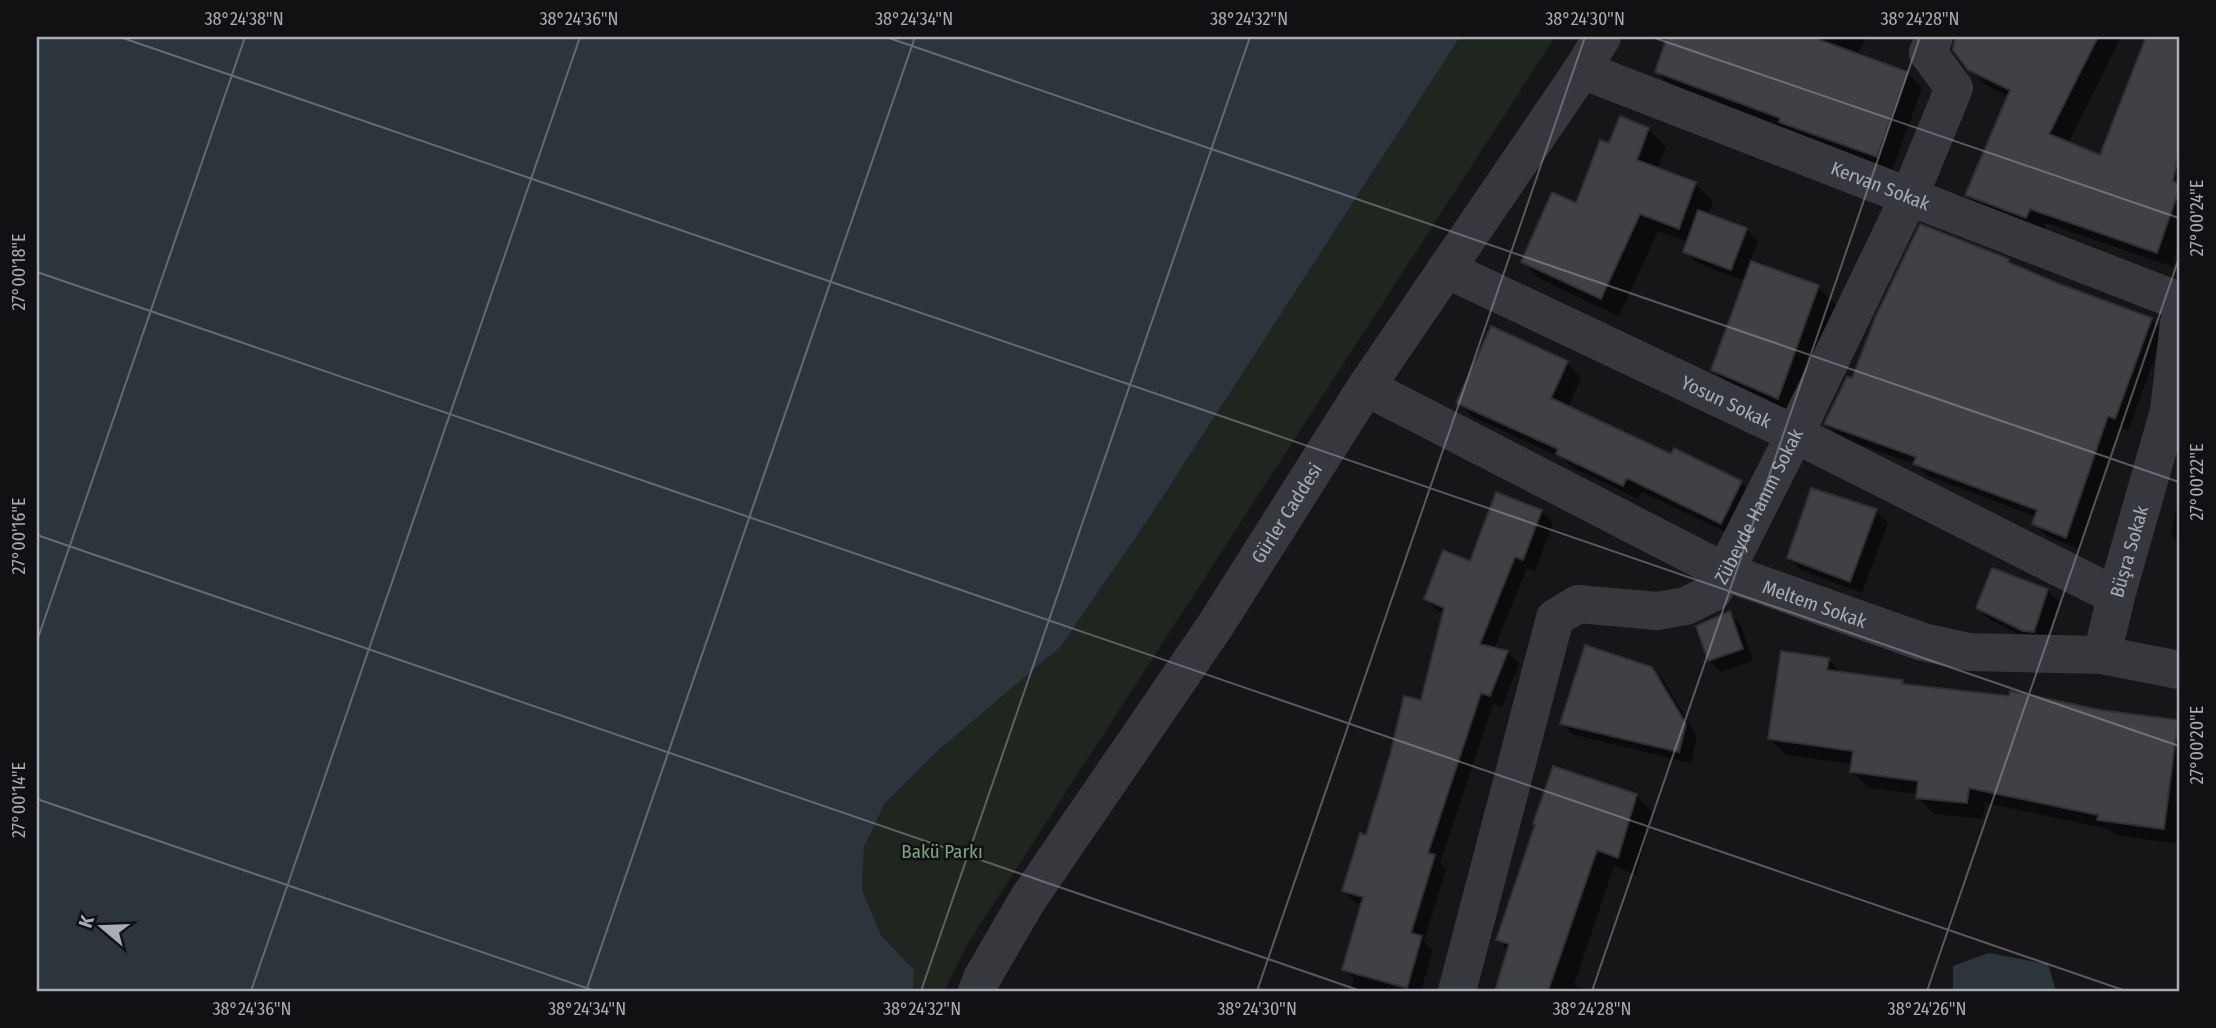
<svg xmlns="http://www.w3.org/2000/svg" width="2216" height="1028" viewBox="0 0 2216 1028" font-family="'Fira Sans Condensed',sans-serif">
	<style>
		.green { fill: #1e261f }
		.water { fill: #2c353c }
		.shadow { fill: #0007 }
		.building { fill: #404145; stroke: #303034; stroke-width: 2 }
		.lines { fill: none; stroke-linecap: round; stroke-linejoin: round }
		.minor { stroke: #37383d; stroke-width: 38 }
		.ticks { fill: none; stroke: #a8adb8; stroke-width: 2; stroke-opacity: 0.45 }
		.labels { text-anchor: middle; stroke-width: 5; stroke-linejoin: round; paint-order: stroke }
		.street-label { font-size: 19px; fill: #a8adb8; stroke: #111113 }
		.park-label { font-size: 19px; fill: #7fa381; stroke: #111113 }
		.neatline { fill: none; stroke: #a8adb8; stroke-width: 2.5 }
		.ticks-label { font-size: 18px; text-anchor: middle; fill: #a8adb8 }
	</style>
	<rect width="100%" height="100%" fill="#161618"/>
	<path class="green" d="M1460,37H1555L967,945L944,991H913L914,970L881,935L862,890L864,847L885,803L942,747L1151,515Z"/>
	<path class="water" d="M37,37H1460L1151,515L1060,647L942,747L885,803L864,847L862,890L881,935L914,970L913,991H37Z
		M1989,953L2048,964L2056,991H1953V966Z"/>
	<path class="shadow" d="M1669,37H1867L1857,55L1907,73L1922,88L1892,171L1672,87L1657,72Z
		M1956,37H2121L2068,144L2101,158L2148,37H2179V236L2173,267L2046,223L2042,233L1983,210L1967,194L2009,97L1986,85L1969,69L1954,49Z
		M1648,129L1666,147L1657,170L1695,184L1713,201L1708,215L1746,229L1758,241L1750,263L1818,287L1836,305L1795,416L1731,387L1713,370L1745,281L1697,263L1685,251L1688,242L1658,231L1619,316L1540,279L1523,262L1577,206L1610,146Z
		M2008,260L2015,267L2151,320L2164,333L2128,431L2121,428L2079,549L2047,536L2034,523L2037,517L1928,476L1915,464L1839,437L1826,424L1854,380Z
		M1567,363L1581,378L1568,408L1672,457L1741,482L1756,497L1736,537L1642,492L1638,499L1573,468L1562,458L1473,417L1458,403Z
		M2179,490V543L2171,535Z
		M1541,511L1553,523L1535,571L1527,568L1494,649L1508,652L1519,664L1502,707L1493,704L1440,863L1446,869L1424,941L1433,950L1421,991H1350L1354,979L1344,969L1362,904L1356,903L1344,891L1423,702L1445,614L1438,611L1426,599Z
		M1876,511L1888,523L1862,593L1801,570L1789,558Z
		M2048,591L2059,602L2046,643H2036L1990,620L1978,608Z
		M1729,613L1741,625L1753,661L1721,672L1709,660Z
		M1828,659L1842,673L1902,681L1907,687L2177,722L2179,724V844L2115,835L2109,829L1985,803L1983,819L1934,814L1918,797V794L1869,788L1852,771L1853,764L1786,755L1770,739Z
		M1651,668L1664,681L1697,737L1691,763L1574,735L1562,724Z
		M1636,795L1653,813L1636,875L1614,866L1574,985L1590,991H1497L1509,951L1498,939Z"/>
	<path class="building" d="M1667,37H1812L1908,72L1877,157L1779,122L1780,118L1655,72Z
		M1955,37H2098L2049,134L2100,155L2146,37H2179V150L2173,181L2179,184V190L2157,253L2030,209L2026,218L1965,195L2010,90L1968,70L1953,50Z
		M1620,116L1649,128L1637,160L1696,182L1679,229L1640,214L1601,299L1521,262L1552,192L1576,203L1600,140L1609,143Z
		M1698,210L1747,228L1731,270L1683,252Z
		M1920,224L2009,259L2008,262L2057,283L2152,318L2115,419L2108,416L2066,538L2032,524L2037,510L1913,464L1916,457L1824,424L1847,377L1852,378L1876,316Z
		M1751,261L1819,285L1778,399L1711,370Z
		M1491,326L1568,361L1551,398L1671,454L1674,448L1742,481L1721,524L1627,478L1623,486L1556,454L1558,449L1456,403Z
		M1811,488L1877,509L1850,582L1787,558Z
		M1496,492L1542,510L1523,560L1515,557L1480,644L1508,651L1490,696L1481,693L1428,853L1435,855L1411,933L1422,936L1407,988L1342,970L1363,897L1342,891L1360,833L1366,835L1390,755L1404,696L1421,700L1444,608L1424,599L1443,550L1470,561Z
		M1992,568L2048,589L2034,632L2023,631L1976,608Z
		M1730,611L1743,649L1708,661L1696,626Z
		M1585,645L1652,667L1686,724L1679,752L1560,724Z
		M1781,651L1829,658L1827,670L1903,680L1902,684L2009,696L2010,691L2101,710L2178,720L2164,829L2097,820L2098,815L1969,788L1967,803L1916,798L1918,781L1850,772L1853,751L1768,739Z
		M1553,766L1637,794L1618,858L1597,850L1548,991H1495L1509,944L1496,940L1535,825L1533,824Z"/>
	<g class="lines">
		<g class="minor">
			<path id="s1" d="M1582,70L2179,301"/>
			<path id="s2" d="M1446,269L1795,434L2116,596"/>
			<path id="s3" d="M1366,387L1725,572L1923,642L1969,652L2102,655L2179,670"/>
			<path id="s4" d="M2102,655L2116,596L2169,411L2179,323"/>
			<path id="s5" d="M977,991L982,978L1028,899L1215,626L1366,387L1582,70L1602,37"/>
			<path id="s6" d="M1457,991L1555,618L1578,604L1657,611L1686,606L1712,593L1725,572L1795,434L1909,197L1954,88L1928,53L1934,37"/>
		</g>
	</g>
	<path class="ticks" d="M120,37L2179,746M886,37L2179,482M1652,37L2179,218M37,272L2126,991M37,535L1361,991M37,641L245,37M37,799L595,991M251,991L580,37M586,991L915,37M921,991L1250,37M1257,991L1585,37M1592,991L1920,37M1927,991L2179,258"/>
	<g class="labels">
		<g class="street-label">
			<text dy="7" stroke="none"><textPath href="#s1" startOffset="320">Kervan Sokak</textPath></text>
			<text dy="7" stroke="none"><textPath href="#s2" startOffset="310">Yosun Sokak</textPath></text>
			<text dy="7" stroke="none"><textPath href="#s6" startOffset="649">Zübeyde Hanım Sokak</textPath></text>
			<text dy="7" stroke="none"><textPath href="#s5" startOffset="570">Gürler Caddesi</textPath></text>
			<text dy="7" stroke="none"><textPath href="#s4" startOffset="107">Büşra Sokak</textPath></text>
			<text dy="7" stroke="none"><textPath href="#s3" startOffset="499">Meltem Sokak</textPath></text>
		</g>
		<g class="park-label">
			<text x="942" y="858">Bakü Parkı</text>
		</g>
	</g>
	<rect width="2216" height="1028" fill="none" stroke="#111113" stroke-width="77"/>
	<g transform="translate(102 927) rotate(289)" stroke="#111113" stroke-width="5" paint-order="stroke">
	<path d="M0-5L12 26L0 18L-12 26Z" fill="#a8adb8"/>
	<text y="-10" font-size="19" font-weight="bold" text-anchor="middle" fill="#a8adb8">K</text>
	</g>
	<rect x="38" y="38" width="2140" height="952" class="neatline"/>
	<g class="ticks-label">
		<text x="244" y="25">38°24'38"N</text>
		<text x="579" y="25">38°24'36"N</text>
		<text x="914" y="25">38°24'34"N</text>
		<text x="1249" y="25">38°24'32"N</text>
		<text x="1585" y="25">38°24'30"N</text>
		<text x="1920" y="25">38°24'28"N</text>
		<text transform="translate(2197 218) rotate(-90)" y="6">27°00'24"E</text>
		<text transform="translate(19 272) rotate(-90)" y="6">27°00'18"E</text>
		<text transform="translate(2197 482) rotate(-90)" y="6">27°00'22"E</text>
		<text transform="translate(19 536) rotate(-90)" y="6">27°00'16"E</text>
		<text transform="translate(2197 745) rotate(-90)" y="6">27°00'20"E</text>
		<text transform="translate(19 800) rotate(-90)" y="6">27°00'14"E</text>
		<text x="252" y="1015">38°24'36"N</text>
		<text x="587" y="1015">38°24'34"N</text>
		<text x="922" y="1015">38°24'32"N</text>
		<text x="1257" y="1015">38°24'30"N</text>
		<text x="1592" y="1015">38°24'28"N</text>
		<text x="1927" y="1015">38°24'26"N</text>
	</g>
</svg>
